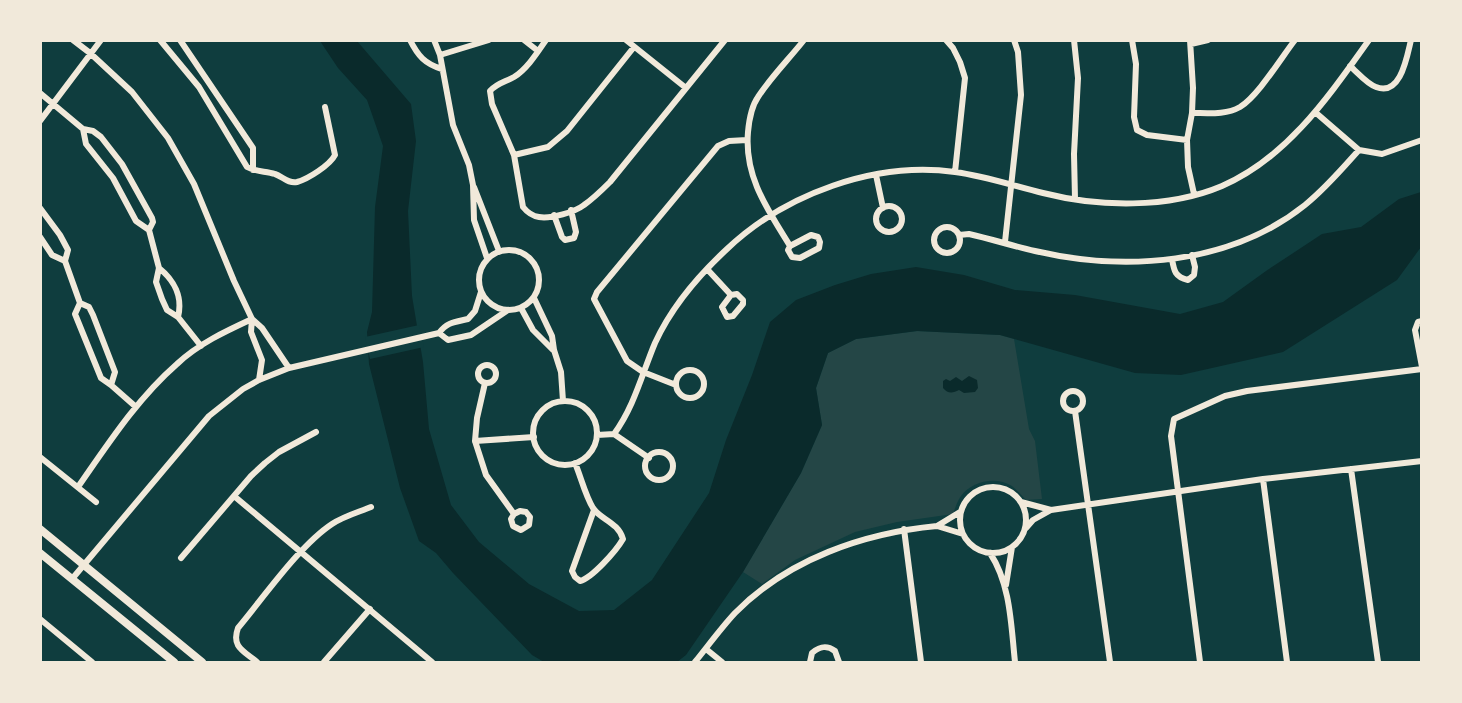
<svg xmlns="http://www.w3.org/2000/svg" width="1462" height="703" viewBox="0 0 1462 703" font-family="'Exo 2',sans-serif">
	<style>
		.green { fill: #244646 }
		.water { fill: #0a2a2b }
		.pier { fill: #0f3d3e }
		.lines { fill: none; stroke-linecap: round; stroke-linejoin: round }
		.minor { stroke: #f1e9da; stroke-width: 6 }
		.tertiary { stroke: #f1e9da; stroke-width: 8 }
	</style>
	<rect width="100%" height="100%" fill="#0f3d3e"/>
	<path class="green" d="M917,331L1000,335L1014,339L1029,429L1035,441L1042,499L1026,500C1022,496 1017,490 1012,486C996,476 972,481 961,496C957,501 955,509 953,514L897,522L855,532L795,560L762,584L743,572L801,473L822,425L816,388L828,353L856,339Z"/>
	<path class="water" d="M320,41H357L411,104L416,141L408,211L412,296L423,362L429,429L451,505L479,542L529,584L579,611L614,610L652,580L709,493L726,440L752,375L770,322L796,300L835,285L871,274L916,267L964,275L1015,290L1075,295L1180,314L1223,302L1266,271L1322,234L1361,227L1399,199L1421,192V247L1397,280L1283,352L1181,375L1135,373L1000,335L917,331L856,339L828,353L816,388L822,425L801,473L743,572L686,655L677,662H544L532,655L453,573L436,553L419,541L400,488L369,364L367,332L372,312L375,207L383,146L367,100L338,68Z
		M969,376L977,380L978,388L975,392L964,393L959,390C953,393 948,394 943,388V381L946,379L950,381L956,377L962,381Z"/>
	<path class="pier" d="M419,325L424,347L370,359L365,337Z"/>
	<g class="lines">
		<path class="minor" d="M73,40L90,53L132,92L168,138L194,184L234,281L252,319L262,328L289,368
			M160,40L199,87L247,167C256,172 266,171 275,174C282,176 288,184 297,182C308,179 330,165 335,155L325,107
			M180,40L253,148V170
			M410,40C418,56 425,64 442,69
			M434,40L440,55L453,125L469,165L473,185L474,220L487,258
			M524,40L538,51
			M546,40C537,53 527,69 514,77C505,82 497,83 490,91L492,104L514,155L523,207C527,212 532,216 539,217C551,219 575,212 584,205C594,198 602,190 610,182L725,40
			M626,40L686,88
			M946,40L953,48L960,62L965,78L955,172
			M1074,40L1078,78L1074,154L1075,199
			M1132,40L1136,64L1134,117L1137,130L1147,135L1187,140
			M1190,40L1193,88L1192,113L1187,140L1188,167L1194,194
			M1191,44L1208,40
			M440,55L489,40
			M1350,66C1358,73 1367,84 1376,87C1401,97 1407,56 1411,40
			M40,93L83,129L93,131L101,137L122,164L152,218L153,222L149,230L159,268L156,282L162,299L167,310L178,317L201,346
			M1315,112L1359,150L1382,154L1422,140
			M1192,113C1208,113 1226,115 1240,107C1258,96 1281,58 1295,40
			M40,121L101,40
			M83,129L86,144L113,178L136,221L149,230
			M514,155L548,147L567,131L634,47
			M876,175L883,208
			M474,187L499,251
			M876 219a13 13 0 1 1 26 0a13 13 0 1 1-26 0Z
			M40,208L60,235L68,250L65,261L80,303L75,314L101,378L111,385L136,407
			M554,215L562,237L565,240L574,238L576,232L571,210
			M934 240a13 13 0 1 1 26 0a13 13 0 1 1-26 0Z
			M959,235L969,234C991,239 1013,246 1035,251C1125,272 1230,265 1305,205C1325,189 1342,169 1359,150
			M40,237L52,255L65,261
			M1005,242L1021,95L1018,52L1014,40
			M790,246L811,235L818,237L820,242L819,248L800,258L792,257L788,250L790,246C768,210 744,177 748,132C749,121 751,107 758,97C771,77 789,59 804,40
			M479 280a30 30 0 1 1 60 0a30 30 0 1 1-60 0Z
			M1172,259C1174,271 1175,277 1188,280L1194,275L1195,267L1192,255
			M159,268C174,280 183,297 178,317
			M707,269L731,295L737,294L743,300V304L733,316L727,317L722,307L731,295
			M534,298L552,336L554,350L561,372L563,401
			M80,303L89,307L93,315L115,372L111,385
			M521,308L533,330L553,350
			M252,319L251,332L262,360L259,380
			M1422,321L1418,322L1415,330L1422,367
			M439,333L448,340L471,335L508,310
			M478 374a9 9 0 1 1 18 0a9 9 0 1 1-18 0Z
			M676 384a14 14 0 1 1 28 0a14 14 0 1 1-28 0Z
			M485,383L477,418L475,441L534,437
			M676,385L643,372L627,361L594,299L597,292L718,146L729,141L747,140
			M1063 401a10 10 0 1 1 20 0a10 10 0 1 1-20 0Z
			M533 433a32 32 0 1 1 64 0a32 32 0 1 1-64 0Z
			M1075,411L1110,662
			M614,434C634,407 642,374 655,343C671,308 699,275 727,249C785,194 875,161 955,172C985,176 1014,186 1043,193C1098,207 1168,209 1222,186C1287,158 1329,96 1369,40
			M597,435L614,434L649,458
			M475,441L486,475L514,514L511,519L513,526L521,530L529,525L530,517L526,512L520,511L514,514
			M645 466a14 14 0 1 1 28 0a14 14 0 1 1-28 0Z
			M40,457L96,502
			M575,463C581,477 585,495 593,508C601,520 618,522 623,539C616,551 592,578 580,581L575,577L572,571L594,510
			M1351,469L1378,662
			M1263,479L1287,662
			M960 520a33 33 0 1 1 66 0a33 33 0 1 1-66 0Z
			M78,487C108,444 137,399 177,364C198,344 226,331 252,319
			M234,496L432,662
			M1021,502L1051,510L1033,520L1026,528
			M1051,510L1263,479L1422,461
			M960,512L937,526L963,534
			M904,529L921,662
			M990,553C1011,585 1011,626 1015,662
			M181,558L251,476L265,463L279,452L316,432
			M72,579L209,416L243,389L259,380L289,368L439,333C447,322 455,322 468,319L475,311L481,292
			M1006,585L1012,547
			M40,619L92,662
			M706,649L722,662
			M257,662C244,651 231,647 238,628C264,597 300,545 332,524C344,516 359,512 371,507
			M324,662L370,609
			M695,662C708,646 721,628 735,613C788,559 864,533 937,526
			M810,662L812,653C820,646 827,645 835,651L839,662
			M1200,662L1171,436L1174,419L1225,396L1247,391L1422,369"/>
		<path class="tertiary" d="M40,529L202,662
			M40,553L174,662"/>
	</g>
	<rect width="1462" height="703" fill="none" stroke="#f1e9da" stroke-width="84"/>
</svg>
